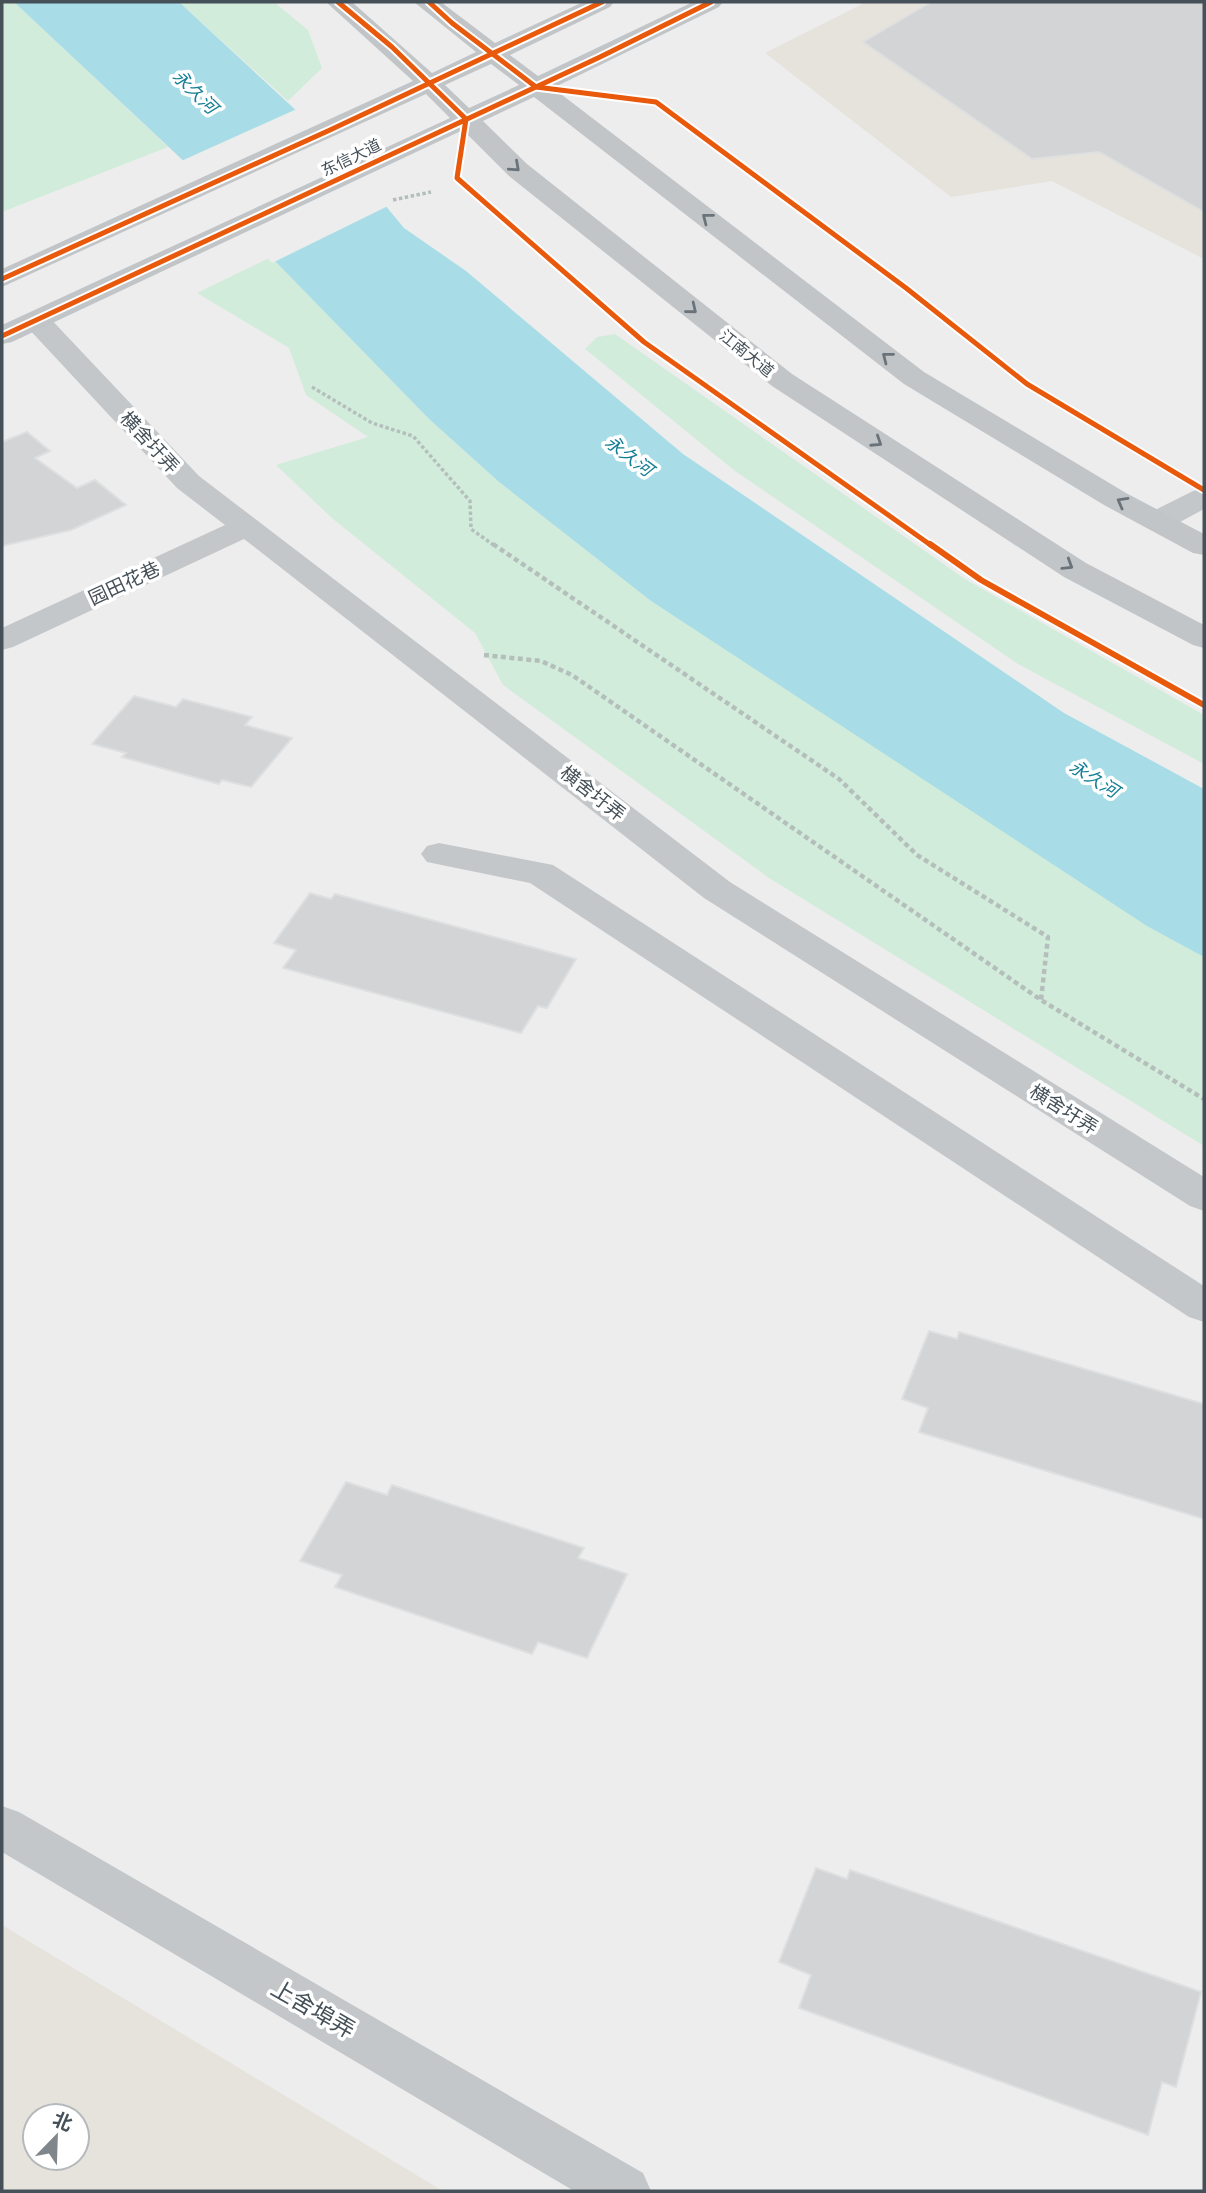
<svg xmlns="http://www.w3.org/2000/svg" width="1206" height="2193" viewBox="0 0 1206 2193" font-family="Signika,'Noto Sans SC',sans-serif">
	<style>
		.commercial { fill: #e6e3dc; fill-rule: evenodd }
		.green { fill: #d2ecdb }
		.water { fill: #a8dde7 }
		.pier { fill: #ededed }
		.building { fill: #d3d4d5; stroke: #dedfe0; stroke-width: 2 }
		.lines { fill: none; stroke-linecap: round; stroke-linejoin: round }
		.path-far1 { stroke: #b4bfbb; stroke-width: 3.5; stroke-dasharray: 3.5 2.5; stroke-linecap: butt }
		.path { stroke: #b4bfbb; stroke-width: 4.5; stroke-dasharray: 5 3.5; stroke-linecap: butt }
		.minor { fill: #c4c7c9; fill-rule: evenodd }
		.major { fill: #c2c5c8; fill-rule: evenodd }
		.cycleway-far1-casing { stroke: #fff; stroke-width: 9 }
		.cycleway-casing { stroke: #fff; stroke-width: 10 }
		.cycleway-far1 { stroke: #e8590c; stroke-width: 5 }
		.cycleway { stroke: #e8590c; stroke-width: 6 }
		.oneway { stroke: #6a737a }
		.labels { text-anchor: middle; stroke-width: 7; stroke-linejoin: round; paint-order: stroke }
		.far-street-label { font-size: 16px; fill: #455058; stroke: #fff }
		.far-water-label { font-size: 18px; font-style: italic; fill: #147e95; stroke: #fff }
		.street-label { font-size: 19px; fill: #455058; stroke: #fff }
		.near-street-label { font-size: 23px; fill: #455058; stroke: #fff }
	</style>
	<rect width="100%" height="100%" fill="#ededed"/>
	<path class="commercial" d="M866,2H1204V259L1052,181L951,197L765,53Z
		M2,1925L443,2191H2ZM35,2116H77V2158H35Z"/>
	<path class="green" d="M2,2H14L168,147L2,212Z
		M179,2H274L308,30L322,68L288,101Z
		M271,257L429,419L499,482L651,601L1204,957V1146L769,878L503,685L475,633L333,519L276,465L368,437L306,395L289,348L197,293Z
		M615,334L965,579L1204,715V764L1018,664L735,471L585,349L597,337Z"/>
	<path class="water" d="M14,2H179L340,151L404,228L466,271L683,454L1064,713L1204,789V957L1147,926L651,601L499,482L429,419L271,257L190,167Z"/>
	<path class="pier" d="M299,108L343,149L390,205L272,263L221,204L179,162Z"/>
	<path class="building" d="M931,2H1204V212L1099,152L1032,159L863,42Z
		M27,432L50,451L35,458L77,488L95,480L126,505L71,530L2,546V442Z
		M134,696L176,707L183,699L252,717L245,725L292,738L251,787L222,780L219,784L122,757L126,753L92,744Z
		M310,893L331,899L335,894L576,959L547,1008L538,1006L521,1033L283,968L296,950L274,943Z
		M929,1331L957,1339L959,1332L1204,1404V1519L919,1432L928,1408L902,1399Z
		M346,1482L387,1495L392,1485L584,1548L578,1558L627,1574L587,1658L538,1642L532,1654L335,1587L342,1575L300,1561Z
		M816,1868L847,1879L850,1870L1201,1992L1176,2087L1162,2082L1148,2135L799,2008L811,1975L779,1962Z"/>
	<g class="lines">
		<path class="path-far1" d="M393,200L431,192
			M312,387L372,423L413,436L470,501L471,529L495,546"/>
		<path class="path" d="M493,544L839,779L917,855L1048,937L1041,1000
			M484,655L541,661L572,675L1041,1000L1204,1099"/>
		<path class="minor" d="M37,313L47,315L199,476L730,882L1204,1177V1211L1190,1206L704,898L244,539L13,647L2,650V628L225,525L177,488L27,327L23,321L27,315Z
			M1204,488V509L1169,528L1158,530L1147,528L1143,521L1147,514L1193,491Z
			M439,843L553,865L1204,1286V1322L1189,1317L530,883L427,862L421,854L427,846Z
			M2,1806L19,1812L643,2173L651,2191H574L2,1852Z"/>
		<path class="major" d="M326,2H352L432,73L476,52L414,2H441L495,43L583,2H614L610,7L510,55L538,76L693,2H723L719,7L553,88L924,372L1126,493L1204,534V555L1193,553L1104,505L904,384L534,97L483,121L527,164L792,374L1086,563L1204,625V648L1193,645L1064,577L772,386L509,176L463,130L12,342L2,344V325L450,118L426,94L2,287V269L413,81ZM491,64L519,85L469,108L445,85Z"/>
		<g class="cycleway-far1-casing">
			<path id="cycleway-far1" d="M338,2L392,47L466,119
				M429,2L452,23L536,87
				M536,87L656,102L906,288L1027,384L1204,490
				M466,119L457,178L644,342L932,546
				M2,279L330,130L602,2
				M2,336L600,57L711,2"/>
		</g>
		<g class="cycleway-casing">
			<path id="cycleway" d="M930,544L981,580L1204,705"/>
		</g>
		<use href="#cycleway-far1" class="cycleway-far1"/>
		<use href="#cycleway" class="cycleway"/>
	</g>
	<defs><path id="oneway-chevron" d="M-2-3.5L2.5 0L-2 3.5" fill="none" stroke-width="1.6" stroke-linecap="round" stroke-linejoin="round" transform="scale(1.75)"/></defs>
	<g class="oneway">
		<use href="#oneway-chevron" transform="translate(515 167) rotate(42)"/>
		<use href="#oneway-chevron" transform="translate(707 218) rotate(-142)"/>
		<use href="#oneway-chevron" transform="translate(692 309) rotate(39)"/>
		<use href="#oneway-chevron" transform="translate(887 357) rotate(-142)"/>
		<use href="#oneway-chevron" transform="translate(877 442) rotate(33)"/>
		<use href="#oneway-chevron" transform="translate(1122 502) rotate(-151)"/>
		<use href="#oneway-chevron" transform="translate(1068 565) rotate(32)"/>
	</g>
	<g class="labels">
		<g class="far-street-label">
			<text transform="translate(351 157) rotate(-26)" y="6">东信大道</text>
			<text transform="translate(747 353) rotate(39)" y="6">江南大道</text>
		</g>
		<g class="far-water-label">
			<text transform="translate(195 92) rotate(44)" y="6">永久河</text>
			<text transform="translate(629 456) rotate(37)" y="6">永久河</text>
			<text transform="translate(1094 779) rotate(32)" y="6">永久河</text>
		</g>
		<g class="street-label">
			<text transform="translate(150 442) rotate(47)" y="7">横舍圩弄</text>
			<text transform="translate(124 583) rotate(-25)" y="7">园田花巷</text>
			<text transform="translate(593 793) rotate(38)" y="7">横舍圩弄</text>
			<text transform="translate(1064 1109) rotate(32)" y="7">横舍圩弄</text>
		</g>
		<g class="near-street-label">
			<text transform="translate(313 2009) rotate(30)" y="8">上舍埠弄</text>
		</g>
	</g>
	<rect width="1206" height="2193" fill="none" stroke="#455058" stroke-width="7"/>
	<g transform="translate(56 2137) rotate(23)"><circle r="33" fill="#ffffff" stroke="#b5b9bc" stroke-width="2"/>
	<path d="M0-5L12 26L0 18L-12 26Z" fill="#80878c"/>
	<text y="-10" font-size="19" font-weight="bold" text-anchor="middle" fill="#455058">北</text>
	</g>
</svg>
